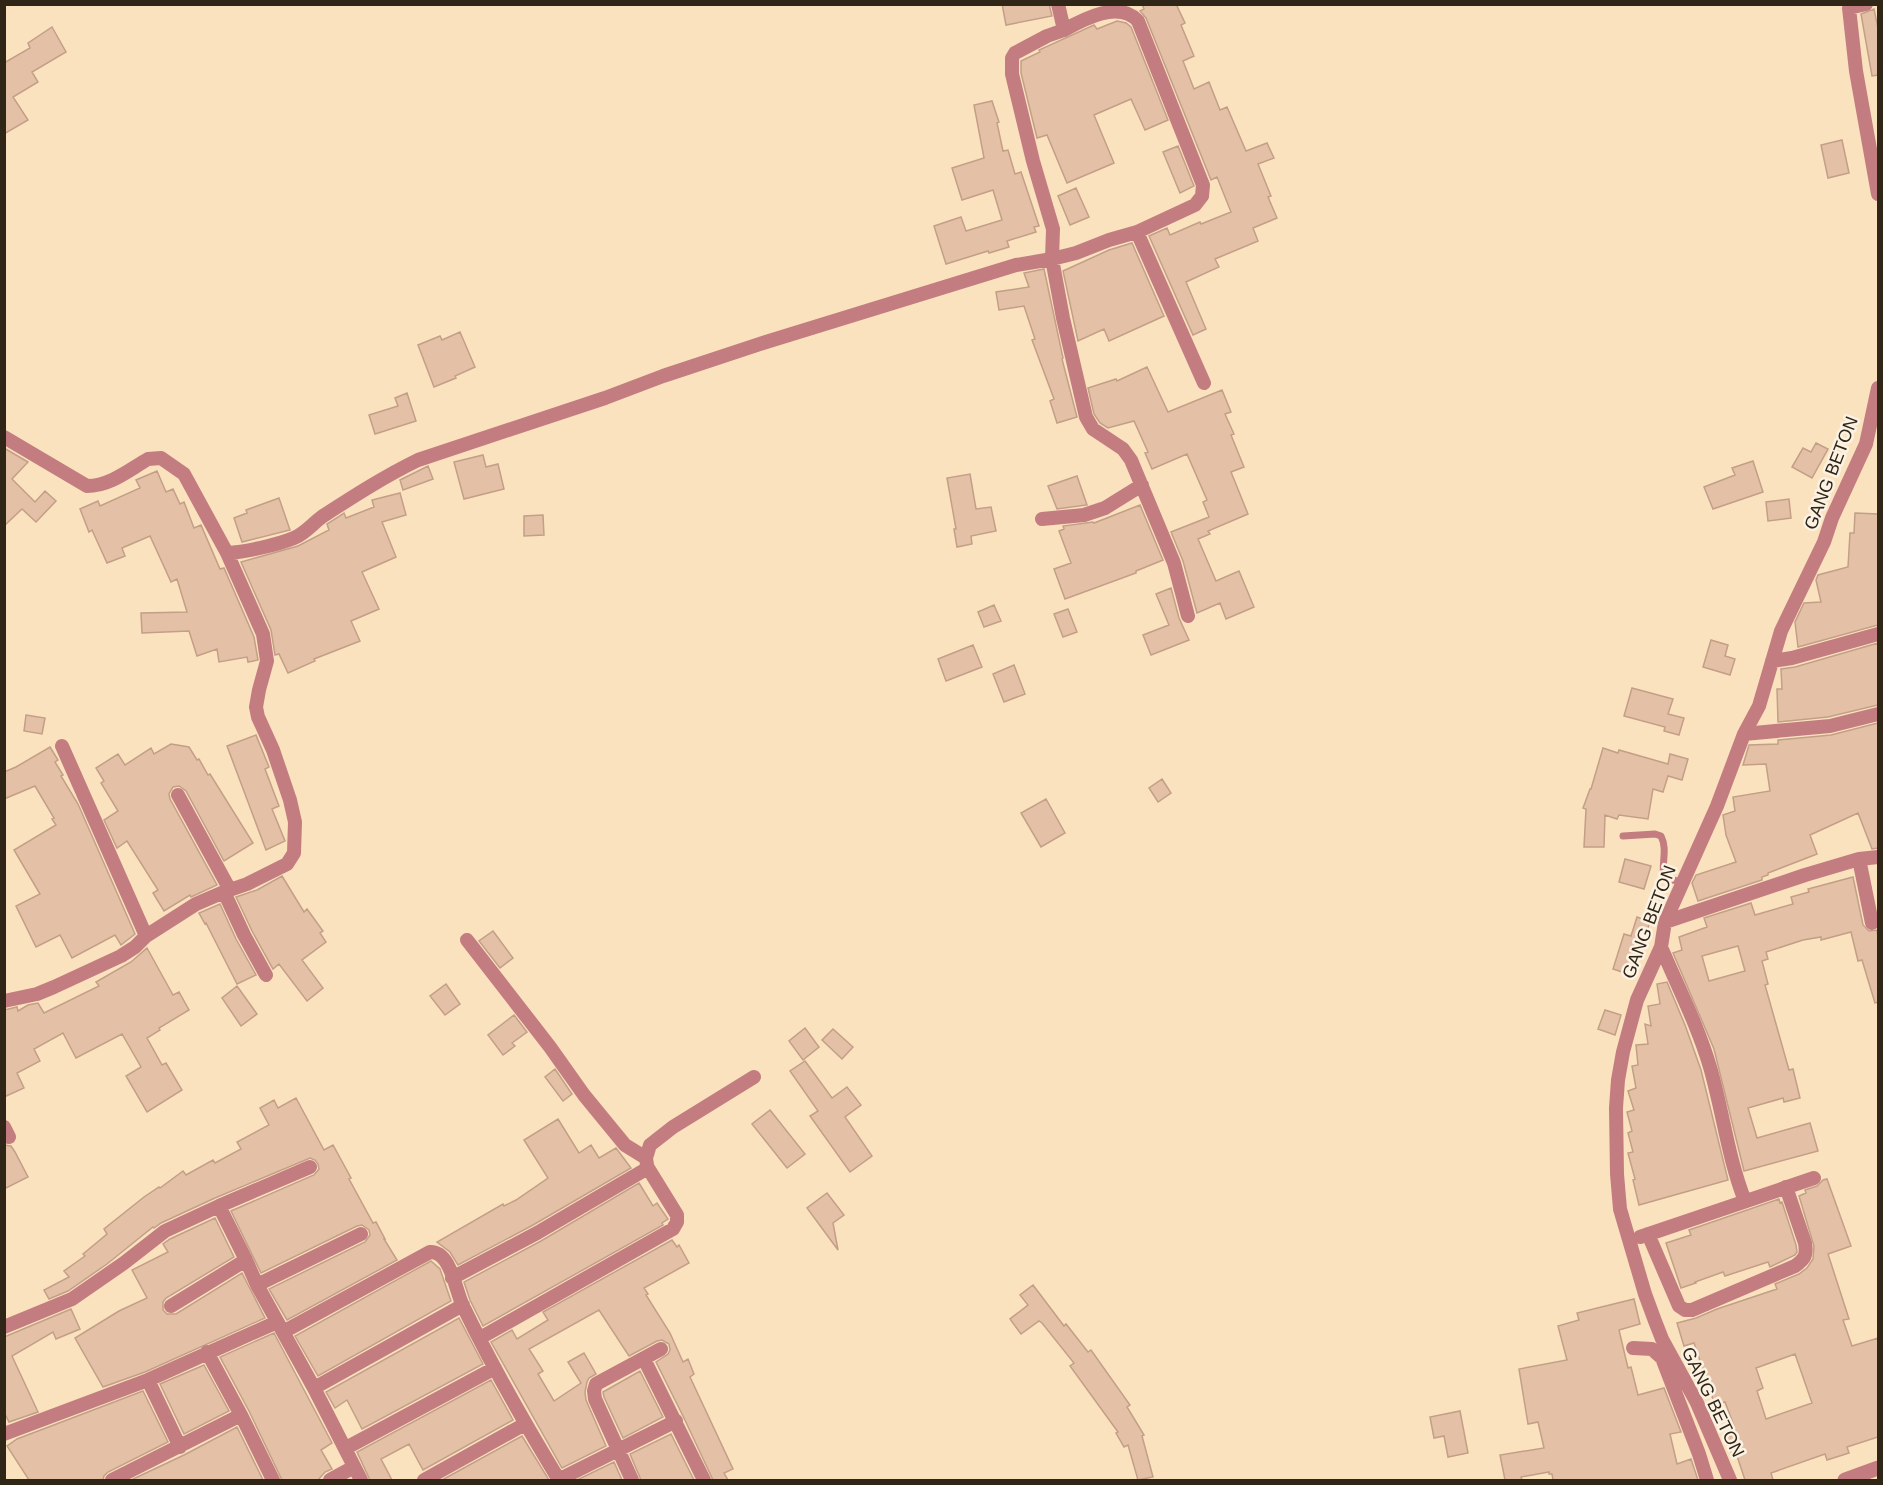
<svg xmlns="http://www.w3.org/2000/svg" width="1883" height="1485" viewBox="0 0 1883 1485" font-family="Helvetica,sans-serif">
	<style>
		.building { fill: #e4c0a6; stroke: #c29f86; stroke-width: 1.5; fill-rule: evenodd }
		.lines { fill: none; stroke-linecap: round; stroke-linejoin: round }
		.service { stroke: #c37d80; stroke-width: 7 }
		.minor { stroke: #c37d80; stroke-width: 14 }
		.tertiary { stroke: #c37d80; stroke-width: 15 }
		.labels { text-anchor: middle; stroke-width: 5; stroke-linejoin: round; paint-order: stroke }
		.street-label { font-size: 18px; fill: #2f2618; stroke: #fcf2e3 }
	</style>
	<rect width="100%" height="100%" fill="#fbe2be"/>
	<path class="building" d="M1002,4H1049L1052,16L1006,25Z
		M1142,4H1176L1185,23L1181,25L1194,56L1183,61L1194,89L1209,82L1220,110L1227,107L1246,151L1267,143L1274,158L1258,164L1271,196L1268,197L1277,218L1253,228L1258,241L1215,259L1219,267L1186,282L1206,329L1193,335L1149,236L1167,228L1170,235L1200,222L1201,224L1231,212L1217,177L1211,180L1146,18L1140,11L1144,9Z
		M1874,9L1878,28V75L1872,76L1861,14Z
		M1117,21L1126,23L1131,27L1168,120L1145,130L1131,99L1094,115L1114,163L1067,183L1047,135L1037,138L1021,73V61L1040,52L1039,50L1094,25L1097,29Z
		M52,27L66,52L32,72L38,82L13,97L28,120L4,134V63L30,48L28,43Z
		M992,101L999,122L997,123L1003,151L1008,150L1015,174L1021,172L1039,226L1034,227L1036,232L1007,241L1009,247L989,253L988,251L946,264L934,226L961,217L966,231L1002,220L993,190L962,200L952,168L984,158L974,105Z
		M1842,140L1849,173L1828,178L1821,145Z
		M1178,146L1194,186L1180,193L1163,152Z
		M1076,188L1089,217L1070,225L1058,196Z
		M1132,243L1164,316L1109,341L1104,329L1078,341L1063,271L1109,250Z
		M1044,269L1063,358L1062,359L1077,417L1057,423L1050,401L1054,399L1032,340L1035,339L1024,306L999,310L996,292L1029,287L1024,273Z
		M460,332L475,367L455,376L456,378L434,387L418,345L440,336L442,340Z
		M1147,367L1168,412L1222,390L1231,412L1225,414L1234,434L1231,435L1244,467L1231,472L1248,514L1208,531L1210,534L1198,539L1216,581L1239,571L1254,607L1226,619L1220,603L1197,613L1183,561L1171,532L1209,517L1203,502L1207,500L1187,454L1152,469L1145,453L1148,452L1134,421L1108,428L1100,423L1094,414L1088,388L1116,379L1117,381Z
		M407,393L416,421L375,434L369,415L398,406L395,398Z
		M1816,443L1828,449L1812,478L1792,467L1803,448L1811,452Z
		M4,448L28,462L12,479L35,502L45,491L56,501L36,522L22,509L4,526Z
		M483,455L486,467L498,464L504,489L464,499L454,462Z
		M1753,461L1763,492L1713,509L1704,487L1735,475L1732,468Z
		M428,466L433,479L403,490L400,480Z
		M157,471L166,492L173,489L180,504L184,502L194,528L201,525L220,569L224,568L254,637L258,660L248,662L247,657L219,662L217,649L197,656L189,631L142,633L141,613L187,612L177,579L171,582L150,536L122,548L125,556L107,563L92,530L89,532L80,509L98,501L100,506L140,488L136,480Z
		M970,474L976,509L991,507L996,531L971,536L972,544L957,547L954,529H956L947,478Z
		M1077,476L1087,505L1057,509L1048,486Z
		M400,493L406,515L382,522L396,557L362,572L379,609L351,621L360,641L314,659L315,661L288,673L279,654L275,655L271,630L241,562L298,546L329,530L327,524L344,513L346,518L374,507L372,500Z
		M279,498L290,530L242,542L234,518L247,513L246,510Z
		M1789,499L1791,518L1768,521L1766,502Z
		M1140,505L1163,560L1136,571V573L1065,599L1054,569L1071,563L1059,531L1064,529L1063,526L1093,522L1094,523Z
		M1855,513L1878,514V625L1798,647L1795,622L1804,603L1821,602L1816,580L1818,575L1848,567L1850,533H1854Z
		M543,515L544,535L524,536V516Z
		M1171,588L1179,618L1189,640L1151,655L1143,635L1169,625L1156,594Z
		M994,605L1001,621L984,627L978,612Z
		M1068,609L1077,632L1063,637L1054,614Z
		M1711,640L1728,645L1725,656L1735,659L1730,675L1703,667Z
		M1878,643V705L1828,717L1778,722L1777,689H1782L1781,669L1795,667Z
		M973,645L982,667L946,681L938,659Z
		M1014,665L1025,694L1004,702L993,674Z
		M1632,688L1673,699L1668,714L1684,718L1679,735L1664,731L1665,727L1624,716Z
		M26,715L45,718L42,734L24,731Z
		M1878,723V848L1872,849L1858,813L1810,835L1817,854L1768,873V875L1762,877V880L1698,901L1692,883L1696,875L1736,862L1726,835L1723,815L1735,811L1733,797L1770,791L1766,764L1743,765L1749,745L1778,744V740L1831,735Z
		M256,735L269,767L265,769L279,806L272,809L285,841L266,850L227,746Z
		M171,744L189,747L197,760L199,759L208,775L210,774L253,843L224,861L186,791L179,786L173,787L169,794L170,799L217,885L191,897L190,895L164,911L153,893L158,890L127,841L117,848L104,820L118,811L101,783L104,781L96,768L118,754L125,765L151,748L154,754Z
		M50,747L58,760L55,762L63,775L61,776L78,804L135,934L121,945L115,935L72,958L60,935L36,947L16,906L40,894L14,850L56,825L52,819L54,818L35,786L4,799V772L16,767Z
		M1603,748L1618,753L1619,750L1668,764L1670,754L1688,759L1682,780L1668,776L1663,792L1653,789L1648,819L1619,815L1617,819L1605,815L1604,847H1584L1586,809L1583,808L1590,789H1591Z
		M1162,779L1171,793L1158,802L1149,788Z
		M1046,799L1065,833L1041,847L1021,813Z
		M1625,859L1651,866L1644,889L1619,882Z
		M282,876L304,912L307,909L323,931L320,933L326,942L302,960L323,988L307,1001L279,964L273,969L252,931L236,897L257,890Z
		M1853,877L1863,925L1869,931L1877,930L1878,938V1002L1875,1003L1862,960L1858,961L1851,932L1821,940V937L1803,940L1766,952L1768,959L1762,961L1768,984L1765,985L1789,1070L1793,1069L1800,1098L1784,1102L1783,1098L1748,1108L1757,1138L1810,1123L1818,1151L1744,1171L1714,1049L1673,953L1682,950L1679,937L1707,927L1704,918L1751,903L1755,915L1793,904L1791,897L1809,892L1808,889ZM1738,946L1745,971L1709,981L1702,956Z
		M220,904L236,939L256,975L237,984L206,923L205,924L199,913Z
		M1637,917L1650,922L1631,975L1613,969L1624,934L1631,936Z
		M493,931L513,958L500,968L479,941Z
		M147,948L173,995L179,992L189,1010L159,1028L160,1030L147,1038L162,1065L166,1063L182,1090L147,1112L126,1076L141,1067L122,1034L76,1058L63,1033L34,1049L40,1061L17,1073L24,1088L4,1097V1010L17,1007L18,1011L28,1005L38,1003L44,1013L99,986L96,982L131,962Z
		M1667,982L1685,1025L1701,1070L1728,1180L1639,1205L1633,1180L1635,1179L1628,1153L1633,1152L1628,1133L1632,1131L1627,1112L1634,1110L1628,1091L1636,1088L1632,1066L1638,1065L1636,1045L1648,1044L1645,1024L1651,1026L1648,1006L1660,1004L1657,984Z
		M446,984L460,1004L445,1015L430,996Z
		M237,986L257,1014L241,1026L222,998Z
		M1605,1010L1621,1015L1615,1035L1598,1029Z
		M514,1015L527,1032L512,1043L515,1046L503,1055L488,1035Z
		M805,1028L819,1047L803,1060L789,1041Z
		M833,1029L853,1047L842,1059L822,1040Z
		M805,1061L832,1098L847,1087L861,1105L845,1117L872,1156L850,1172L810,1116L818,1111L790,1071Z
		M555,1069L572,1094L563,1101L545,1077Z
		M296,1098L324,1150L333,1145L351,1178L349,1179L373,1223L376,1222L385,1239H384L397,1260L287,1320L269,1289L365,1242L370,1235L369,1230L362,1225L357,1226L261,1273L231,1211L314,1175L319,1169L318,1164L315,1160L310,1158L215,1198L161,1223L154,1228L153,1227L107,1264L68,1291L49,1299L44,1290L69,1277L64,1271L85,1256L83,1254L107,1234L104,1229L144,1197L159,1187L160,1188L183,1171L186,1175L213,1160L215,1163L241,1149L237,1142L269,1125L260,1108L274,1100L278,1108Z
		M770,1110L805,1154L787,1168L752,1124Z
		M558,1119L579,1153L591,1145L599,1158L616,1148L631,1168L533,1225L458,1265L450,1252L437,1242L503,1204L504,1206L516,1200L548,1178L524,1140Z
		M4,1145L11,1146L15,1152L28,1177L4,1189Z
		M1827,1179L1851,1246L1828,1254L1849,1319L1843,1320L1852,1346L1878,1338V1437L1847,1447L1849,1453L1827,1460L1825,1454L1771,1473L1773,1480H1745L1736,1453L1732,1454L1726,1437L1737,1434L1725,1402L1715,1405L1694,1343L1684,1346L1677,1323L1696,1318L1717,1309L1777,1289L1775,1284L1799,1274L1807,1268L1813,1259L1814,1246L1799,1196L1806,1193L1805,1190L1817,1186L1823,1180ZM1795,1354L1812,1403L1766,1419L1757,1391L1763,1388L1756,1368Z
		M639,1183L653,1206L657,1203L668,1219L662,1223L663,1225L483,1326L470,1300L464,1282L541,1241Z
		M827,1193L844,1215L833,1223L838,1250L807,1208Z
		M1779,1199L1780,1203L1782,1202L1796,1245L1797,1252L1795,1255L1770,1267L1768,1262L1725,1276L1723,1272L1695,1282L1696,1283L1681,1288L1666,1243L1691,1235L1689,1230Z
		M215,1218L234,1257L166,1298L163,1302V1310L167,1314H176L242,1273L265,1318L145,1372L103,1387L75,1338L119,1311L147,1298L132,1270L168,1252L163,1244L170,1239Z
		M672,1240L677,1247L679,1245L689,1263L644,1288L648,1294L646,1295L670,1333L683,1362L688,1359L694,1374L690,1377L733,1469L724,1473L728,1480H713L684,1418L656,1362L668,1354L670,1350L669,1344L662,1340L657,1341L629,1356L599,1310L529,1349L543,1371L538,1374L554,1401L581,1383L568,1362L584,1353L596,1374L589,1378L587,1382L585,1392L586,1400L606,1446L562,1468L491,1342L512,1330L517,1339L548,1320L543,1312Z
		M431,1261L440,1269L451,1301L318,1376L295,1336Z
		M1033,1285L1064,1326L1066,1324L1088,1352L1091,1350L1130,1405L1127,1407L1144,1435L1142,1436L1153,1477L1138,1480L1128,1445L1124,1447L1116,1433L1118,1432L1070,1366L1074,1363L1042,1323L1039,1321L1021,1334L1010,1319L1028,1305L1020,1295Z
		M1634,1299L1640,1324L1619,1330L1628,1368L1631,1367L1638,1395L1664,1388L1681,1432L1670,1434L1677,1464L1691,1459L1698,1480H1553L1552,1474H1549V1472L1521,1477L1522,1480H1505L1500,1455L1544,1448L1538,1422L1528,1424L1519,1369L1567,1360L1558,1326L1579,1320L1577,1313Z
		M71,1309L80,1329L56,1339L53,1332L12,1356L38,1412L9,1422L4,1412V1337Z
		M459,1318L483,1364L362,1429L347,1400L335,1408L326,1392Z
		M274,1333L332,1443L321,1450L332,1469L325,1472L318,1480H282L249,1411L220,1357Z
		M204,1365L229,1411L184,1434L160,1384Z
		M640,1371L663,1417L623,1438L604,1397L603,1392Z
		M491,1380L513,1420L423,1470L409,1444L381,1459L392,1480H370L357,1452Z
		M143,1391L168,1442L108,1472L104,1476L103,1480H29L7,1446L17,1439Z
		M1460,1411L1468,1453L1448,1457L1444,1436L1434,1438L1430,1417Z
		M237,1427L263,1480H131L184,1455Z
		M671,1434L694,1480H641L630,1454Z
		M522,1436L549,1480H442Z
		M614,1462L622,1480H577Z"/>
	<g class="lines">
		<path class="service" d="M1623,836L1655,834L1661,836C1668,850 1661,863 1664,878L1682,882"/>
		<path class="minor" d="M1058,4L1064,30L1047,36L1015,53L1012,58V74L1033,161L1053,229L1052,259L1063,318L1086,417L1093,429L1123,449L1131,460L1174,563L1188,616
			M1866,4L1849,8L1856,71L1878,194
			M1137,232L1204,383
			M4,437L87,486C110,486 129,470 148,459L161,458L184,474L227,553L263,634L267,661L259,690L256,707L258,717L273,750L290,800L295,822L294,853L287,864L247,884L224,892L196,904L146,936L135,947L121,956L54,987L37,994L4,1001
			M1042,519L1084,515L1105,508L1142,485
			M227,553C245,552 277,545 294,538C306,533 313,523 323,516C354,496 385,476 418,460L605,398L663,376L766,342L1016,265L1052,259L1076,253L1109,240L1137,232L1195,205L1202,196L1203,185L1138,21C1119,0 1084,19 1064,30
			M1772,661L1792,658L1878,634
			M1744,734L1830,726L1878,714
			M62,746L146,936
			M178,795L230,890
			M1859,859L1872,923
			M224,892L244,935L266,975
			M1665,922L1805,875L1859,859L1878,857
			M467,940L550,1047L584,1095L625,1145L646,1158
			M1661,947C1678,987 1698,1026 1710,1067C1723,1112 1728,1158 1745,1201
			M4,1127L9,1137
			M647,1165L646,1158L650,1145L673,1127L754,1077
			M219,1206L246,1260L257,1285L314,1388L361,1480
			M1648,1234L1679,1306L1685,1310H1692L1795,1266C1805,1259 1807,1255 1805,1243L1786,1187
			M1640,1237L1814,1178
			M452,1278L537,1233L648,1168L677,1215V1222L673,1229L480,1338
			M257,1285L361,1234
			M171,1306L246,1260
			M4,1327L72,1299L124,1263L165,1231L219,1206L310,1167
			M283,1332L430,1252C451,1251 455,1290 463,1306C492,1366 525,1424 559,1480
			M1633,1348L1652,1349L1662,1358L1699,1454L1707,1480
			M207,1352L241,1415L273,1480
			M644,1359L704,1480
			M148,1380L180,1447
			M314,1388L463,1305
			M4,1434L148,1380L277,1322
			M346,1448L495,1368
			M112,1480L241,1415
			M330,1480L354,1467
			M424,1480L525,1424
			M558,1480L676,1421
			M632,1480L595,1399L594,1391L596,1384L661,1349
			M1730,1480L1697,1403L1662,1339L1655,1321L1645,1294L1620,1209L1617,1174L1616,1108L1618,1080L1623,1052L1637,1000L1661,947L1665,922L1717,806L1744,734L1759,706L1781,631L1824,542L1832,518L1866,444L1878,388"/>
		<path class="tertiary" d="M1845,1480L1878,1468"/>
	</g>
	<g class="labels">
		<g class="street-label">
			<text transform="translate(1831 473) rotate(-69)" y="6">GANG BETON</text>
			<text transform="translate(1649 922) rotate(-69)" y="6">GANG BETON</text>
			<text transform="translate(1713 1402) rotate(64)" y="6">GANG BETON</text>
		</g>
	</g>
	<rect width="1883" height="1485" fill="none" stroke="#2f2618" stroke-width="12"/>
</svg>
